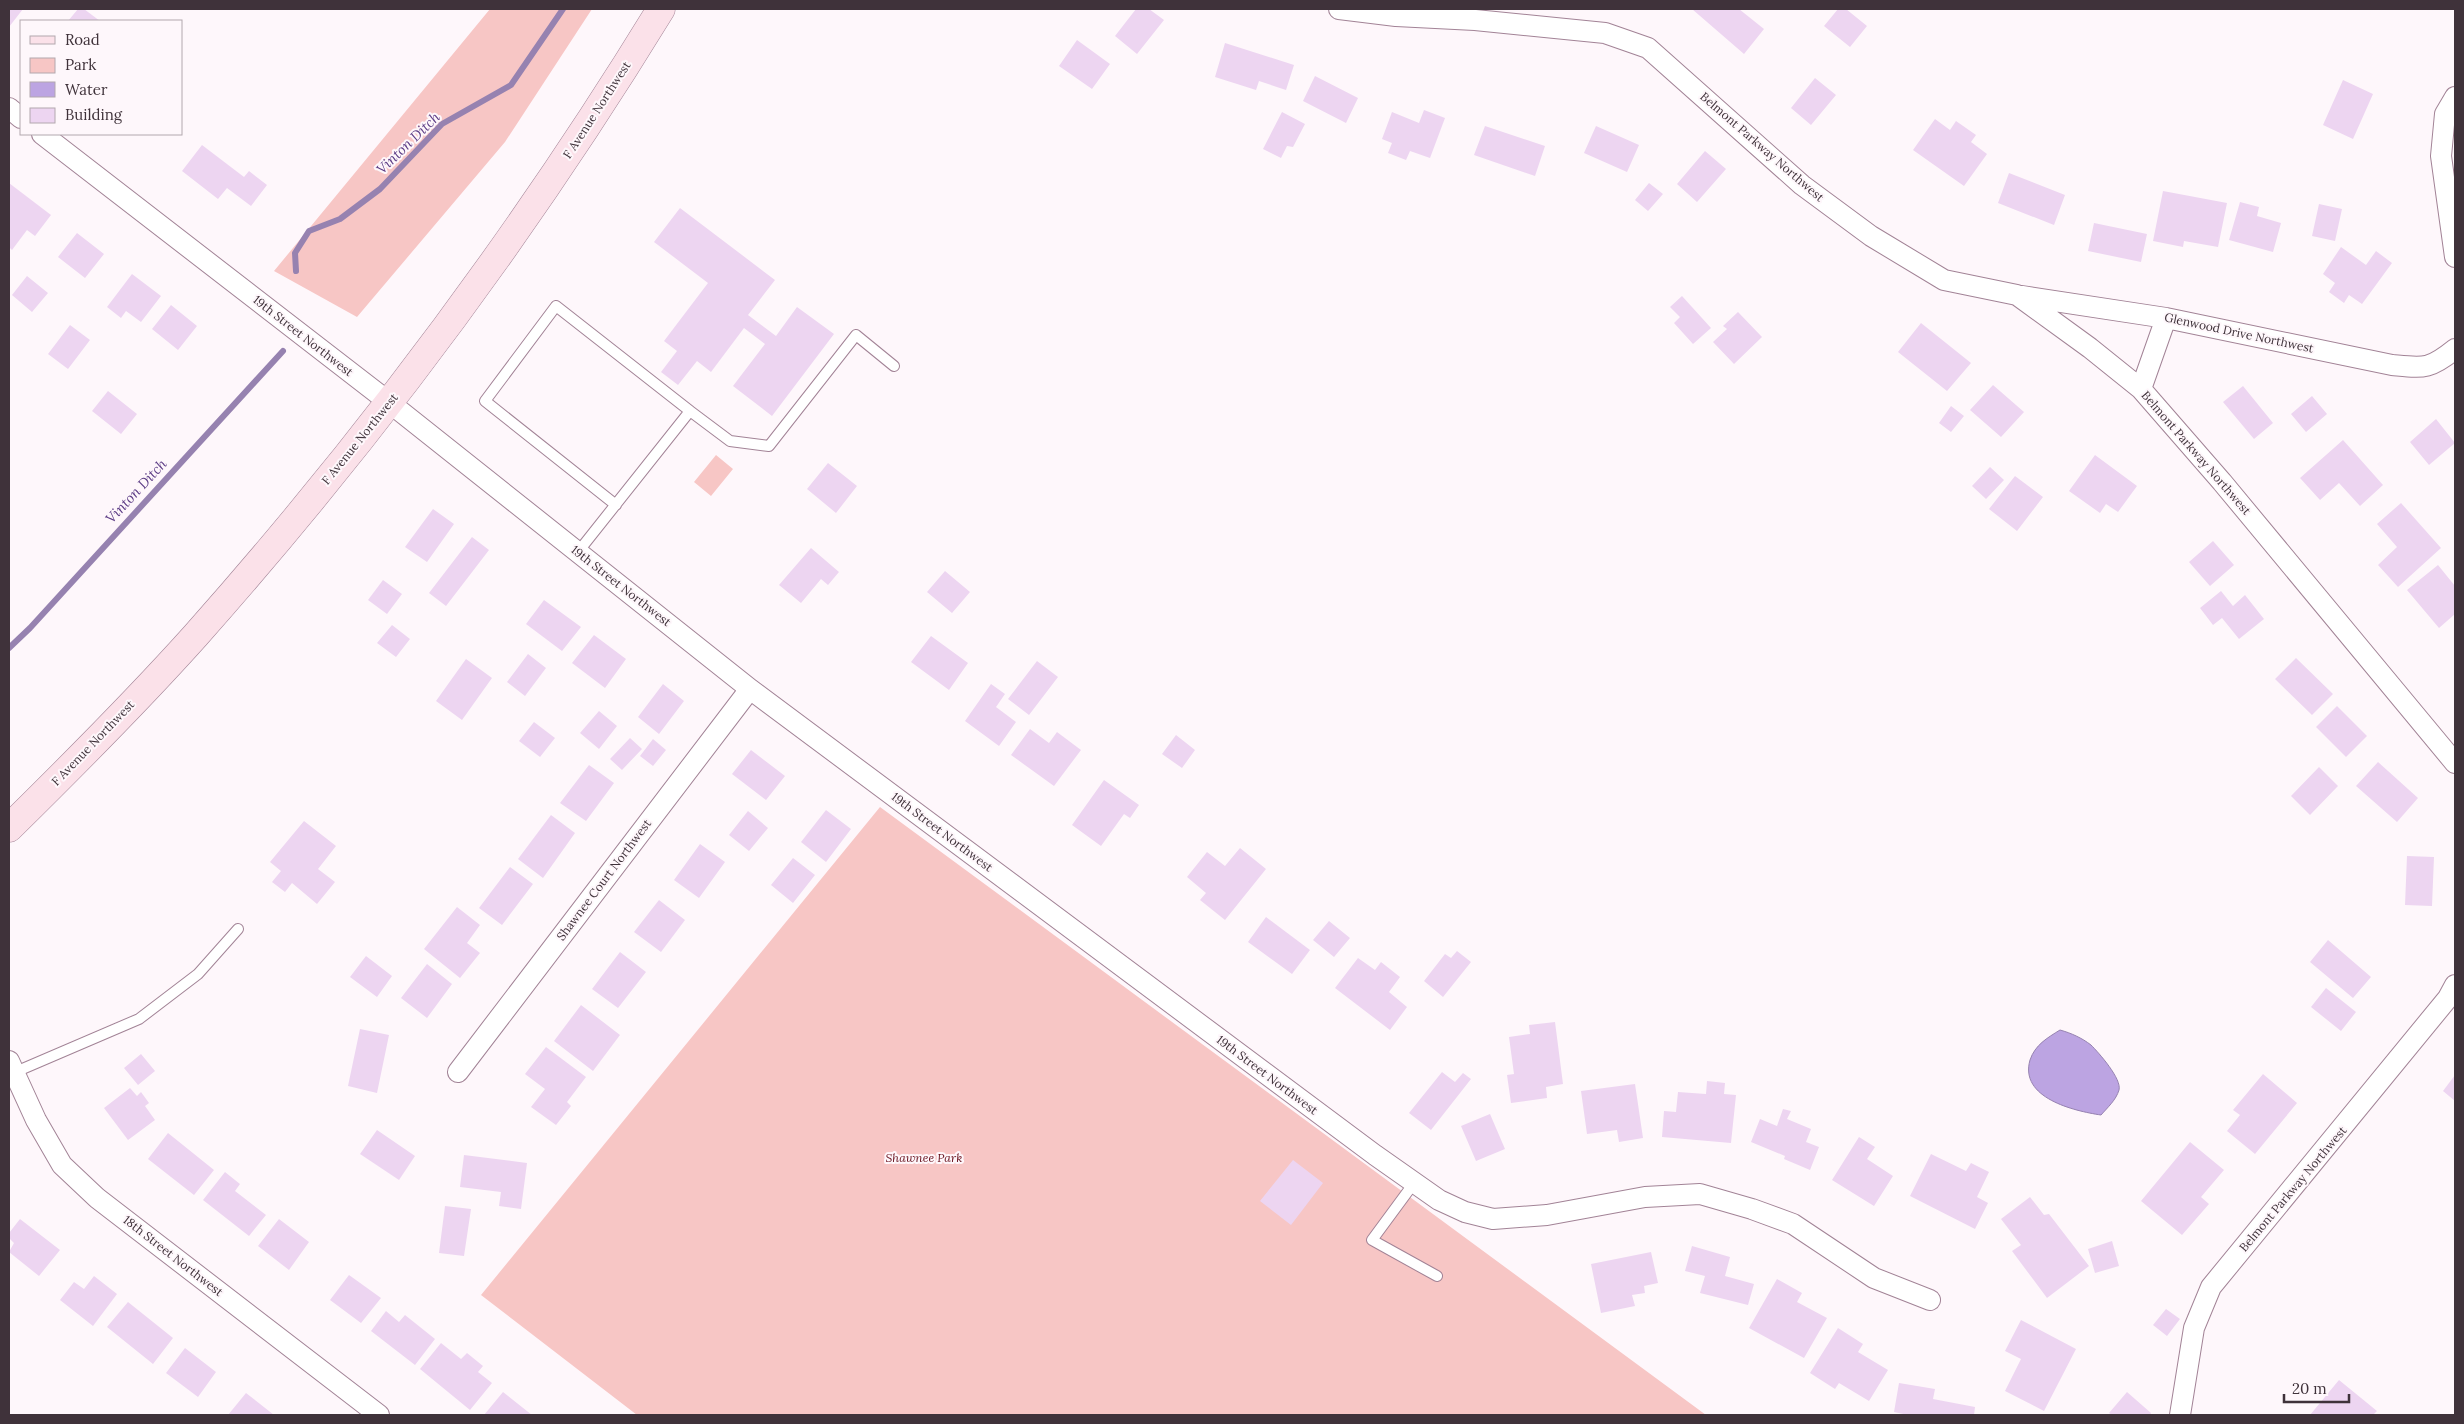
<svg xmlns="http://www.w3.org/2000/svg" width="2464" height="1424" viewBox="0 0 2464 1424" font-family="Lora,serif">
	<style>
		.green { fill: #f7c6c5 }
		.water { fill: #bca4e2; stroke: #9682b0 }
		.lines { fill: none; stroke-linecap: round; stroke-linejoin: round }
		.stream { stroke: #9682b0; stroke-width: 6 }
		.building { fill: #edd5f1 }
		.lane-casing { stroke: #a28396; stroke-width: 12 }
		.street-casing { stroke: #a28396; stroke-width: 22 }
		.secondary-casing { stroke: #a28396; stroke-width: 29 }
		.lane { stroke: #fff; stroke-width: 10 }
		.street { stroke: #fff; stroke-width: 20 }
		.secondary { stroke: #fbe1e9; stroke-width: 28 }
		.labels { text-anchor: middle; stroke-width: 4; stroke-linejoin: round; paint-order: stroke }
		.street-label { font-size: 12px; fill: #3f323a; stroke: #fef7fb }
		.park-label { font-size: 12px; font-style: italic; fill: #69121e; stroke: #fef7fb }
		.water-label { font-size: 14px; font-style: italic; fill: #5c3c85; stroke: #fef7fb }
	</style>
	<rect width="100%" height="100%" fill="#fef7fb"/>
	<path class="green" d="M490,9H592L505,142L357,317L274,271Z
		M716,455L733,469L711,496L694,482Z
		M880,807L1706,1415H637L481,1295Z"/>
	<path class="water" d="M2060,1030C2071,1033 2082,1038 2091,1045C2099,1053 2122,1079 2119,1090C2116,1100 2108,1107 2101,1115C2074,1111 2019,1098 2030,1060C2035,1045 2047,1038 2060,1030Z"/>
	<g class="lines">
		<path class="stream" d="M296,271L295,253L309,231L340,219L380,189L442,124L511,85L563,9
			M9,648L30,628L283,351"/>
	</g>
	<path class="building" d="M9,9H23L9,27Z
		M78,9H84L100,21H68Z
		M1136,9H1149L1164,20L1137,54L1115,36Z
		M1692,9H1739L1764,29L1744,54Z
		M1838,9H1846L1867,26L1850,47L1824,26Z
		M1077,40L1110,64L1092,89L1059,66Z
		M1225,43L1294,65L1286,90L1259,81L1256,90L1215,77Z
		M1315,76L1358,98L1346,123L1303,101Z
		M1815,78L1836,95L1811,125L1791,108Z
		M2343,80L2373,94L2353,139L2323,125Z
		M1424,110L1445,118L1430,158L1410,151L1406,160L1388,153L1392,143L1382,139L1392,112L1419,123Z
		M1282,112L1305,124L1293,147L1287,146L1281,158L1263,149Z
		M1935,119L1950,130L1956,121L1976,135L1971,142L1987,154L1964,186L1913,150Z
		M1485,126L1545,146L1535,176L1474,155Z
		M1596,126L1639,145L1627,172L1584,153Z
		M202,145L244,177L249,171L267,185L251,206L227,188L218,199L182,171Z
		M1705,151L1726,169L1697,202L1677,184Z
		M2009,173L2065,195L2054,225L1998,203Z
		M9,183L51,215L35,236L27,230L12,250L9,247Z
		M1649,183L1663,194L1648,211L1635,200Z
		M2163,191L2227,203L2218,247L2184,241L2183,247L2153,241Z
		M2240,202L2259,207L2257,216L2281,223L2273,252L2229,240Z
		M2319,204L2342,209L2335,241L2312,236Z
		M680,208L775,280L748,315L776,336L797,307L834,334L772,416L733,386L765,344L744,328L711,372L697,361L678,385L661,372L677,351L664,341L708,283L654,242Z
		M2094,223L2147,234L2141,262L2088,251Z
		M77,233L104,254L85,278L58,257Z
		M2341,247L2366,265L2376,251L2392,263L2362,304L2349,295L2344,303L2329,292L2335,283L2323,274Z
		M132,274L161,296L141,322L126,311L121,318L107,307Z
		M27,276L48,293L32,312L12,295Z
		M1682,296L1711,328L1693,344L1674,323L1680,317L1670,307Z
		M171,305L197,326L178,350L152,329Z
		M1738,312L1762,337L1734,364L1713,342L1727,329L1723,326Z
		M1921,323L1971,363L1947,391L1898,352Z
		M70,325L90,340L68,369L48,354Z
		M1993,385L2024,412L2001,437L1970,410Z
		M2243,386L2273,423L2254,439L2223,402Z
		M108,391L137,414L121,434L92,411Z
		M2312,396L2327,414L2306,432L2291,414Z
		M1951,406L1964,416L1951,432L1939,423Z
		M2436,419L2455,443L2429,465L2410,442Z
		M2343,440L2383,485L2360,506L2339,483L2320,500L2300,478Z
		M2095,455L2137,486L2118,512L2106,504L2100,513L2069,491Z
		M828,463L857,486L836,513L807,489Z
		M1990,467L2004,480L1986,499L1972,486Z
		M2015,476L2043,497L2017,531L1989,509Z
		M2401,503L2441,548L2398,587L2378,565L2397,547L2377,524Z
		M433,509L454,524L427,562L405,547Z
		M472,537L489,550L446,606L429,593Z
		M2213,541L2234,565L2210,586L2189,562Z
		M811,548L839,572L828,585L821,579L801,603L779,585Z
		M2438,565L2455,586V614L2439,628L2407,590Z
		M945,571L970,592L952,613L927,592Z
		M383,580L402,594L387,614L368,600Z
		M2221,591L2233,606L2245,595L2264,619L2239,639L2222,618L2213,625L2200,608Z
		M544,600L581,627L562,651L526,624Z
		M392,625L410,639L396,657L377,643Z
		M594,635L626,659L605,688L572,663Z
		M931,636L968,663L949,690L911,662Z
		M528,654L546,668L525,696L507,682Z
		M2296,658L2333,694L2312,715L2275,679Z
		M466,659L492,678L462,720L436,701Z
		M1037,661L1058,677L1029,715L1008,699Z
		M663,684L684,701L659,734L638,717Z
		M991,684L1005,694L996,707L1016,722L999,746L965,721Z
		M2337,706L2367,736L2346,757L2316,727Z
		M599,711L617,726L599,749L580,733Z
		M534,722L555,738L540,757L519,741Z
		M1030,729L1049,743L1057,732L1081,750L1054,786L1011,755Z
		M1176,735L1195,750L1182,768L1162,754Z
		M630,738L642,749L622,770L610,759Z
		M653,739L666,750L653,766L640,756Z
		M751,750L785,776L766,800L732,774Z
		M2378,762L2418,798L2397,822L2356,786Z
		M589,765L614,783L586,821L560,803Z
		M2319,767L2338,786L2310,815L2291,796Z
		M1104,780L1139,805L1130,818L1124,814L1101,846L1072,825Z
		M826,810L851,829L826,862L801,842Z
		M748,811L768,828L749,851L729,835Z
		M551,815L575,833L543,878L518,859Z
		M304,821L336,846L318,869L335,882L317,904L292,883L285,892L272,882L281,871L270,862Z
		M700,844L725,862L699,898L674,880Z
		M1240,848L1266,869L1225,920L1200,900L1206,893L1187,877L1207,852L1225,866Z
		M2407,856L2434,857L2432,906L2405,905Z
		M793,858L815,875L793,903L771,885Z
		M510,867L533,884L502,925L479,908Z
		M659,900L685,920L661,952L634,932Z
		M457,907L480,925L467,943L480,953L460,978L424,949Z
		M1266,917L1310,950L1292,974L1248,942Z
		M1329,921L1350,938L1334,957L1313,940Z
		M2328,940L2371,977L2353,998L2310,962Z
		M1457,951L1471,962L1443,997L1424,981L1445,954L1451,958Z
		M620,952L646,972L618,1008L592,989Z
		M366,956L392,976L377,997L350,977Z
		M1358,958L1375,970L1381,962L1400,977L1389,992L1407,1007L1390,1030L1335,988Z
		M427,964L452,984L427,1018L401,998Z
		M2326,988L2356,1012L2341,1031L2311,1007Z
		M581,1005L620,1035L593,1071L554,1041Z
		M1555,1022L1563,1084L1546,1087L1547,1098L1511,1103L1507,1075L1514,1074L1509,1037L1530,1034L1529,1025Z
		M360,1029L389,1035L377,1093L348,1086Z
		M546,1047L586,1077L567,1102L571,1106L556,1125L531,1107L545,1089L525,1074Z
		M141,1054L155,1071L138,1085L124,1068Z
		M1442,1072L1455,1082L1463,1073L1471,1079L1431,1130L1409,1113Z
		M2263,1074L2297,1103L2255,1154L2227,1131L2240,1115L2233,1110Z
		M2455,1075V1101L2443,1091Z
		M1707,1081L1725,1083L1724,1094L1736,1095L1731,1143L1662,1137L1664,1111L1676,1112L1678,1092L1706,1094Z
		M1635,1084L1643,1138L1619,1142L1617,1130L1587,1134L1581,1091Z
		M130,1088L137,1096L141,1092L149,1103L145,1106L155,1120L128,1140L104,1108Z
		M1783,1109L1791,1111L1787,1119L1811,1129L1806,1142L1819,1147L1810,1170L1784,1159L1785,1156L1751,1142L1760,1119L1777,1126Z
		M1490,1114L1505,1149L1476,1161L1461,1126Z
		M377,1130L415,1156L399,1180L360,1154Z
		M168,1133L214,1170L194,1195L148,1159Z
		M1859,1137L1875,1147L1867,1159L1893,1176L1874,1206L1832,1180Z
		M2190,1142L2224,1170L2201,1197L2209,1204L2182,1235L2141,1201Z
		M1931,1154L1966,1171L1971,1163L1989,1172L1977,1197L1988,1203L1975,1229L1910,1196Z
		M464,1155L527,1163L521,1209L499,1206L501,1192L460,1187Z
		M1293,1160L1323,1183L1291,1225L1260,1201Z
		M225,1172L240,1184L235,1191L266,1215L249,1236L203,1200Z
		M2030,1197L2044,1215L2049,1214L2089,1266L2047,1298L2012,1251L2021,1245L2001,1219Z
		M445,1206L471,1209L464,1256L439,1253Z
		M20,1219L60,1250L39,1276L9,1252L14,1243L9,1238V1233Z
		M279,1219L309,1242L289,1270L258,1246Z
		M2112,1241L2119,1266L2095,1273L2088,1249Z
		M1692,1246L1730,1257L1725,1276L1754,1284L1748,1305L1700,1293L1705,1276L1685,1271Z
		M1651,1252L1658,1283L1644,1286L1645,1293L1632,1295L1635,1306L1601,1313L1591,1264Z
		M349,1275L381,1298L361,1323L330,1300Z
		M94,1276L117,1294L93,1326L60,1300L74,1282L84,1289Z
		M1777,1279L1802,1293L1797,1302L1827,1318L1804,1358L1749,1328Z
		M128,1302L173,1338L153,1364L107,1327Z
		M2166,1309L2180,1319L2167,1336L2153,1325Z
		M386,1311L399,1322L405,1315L435,1339L415,1365L371,1331Z
		M2021,1320L2076,1349L2044,1411L2005,1391L2021,1359L2005,1351Z
		M1838,1328L1863,1344L1858,1352L1888,1370L1869,1401L1839,1383L1835,1389L1810,1373Z
		M441,1343L461,1359L467,1353L483,1366L478,1372L492,1383L470,1410L420,1369Z
		M185,1348L216,1372L198,1397L166,1373Z
		M2339,1380L2377,1411L2373,1415H2310Z
		M1899,1383L1935,1389L1933,1399L1975,1407L1974,1415H1908L1894,1412Z
		M503,1392L532,1415H484Z
		M2127,1392L2151,1413L2150,1415H2112L2109,1413Z
		M246,1393L274,1415H228Z"/>
	<g class="lines">
		<g class="lane-casing">
			<path id="lane" d="M690,411L730,441L769,446L856,335L894,366
				M578,552L690,411L556,306L485,401L616,505
				M13,1073L139,1019L198,974L238,929
				M1414,1183L1372,1240L1437,1276"/>
		</g>
		<g class="street-casing">
			<path id="street" d="M1339,9L1396,16L1475,20L1605,33L1648,48L1802,185L1871,236L1944,280L2017,295L2090,348L2141,389L2222,482L2455,763
				M2455,97L2445,114L2441,156L2455,257
				M9,108L21,118
				M42,134L390,403L750,689L1375,1155L1439,1200L1465,1212L1493,1219L1547,1215L1645,1197L1700,1194L1752,1209L1793,1224L1874,1278L1930,1300
				M2022,296L2166,318L2392,365C2424,368 2429,370 2455,349
				M2141,389L2166,318
				M9,1061L36,1120L62,1165L97,1198L379,1415
				M458,1072L750,689
				M2180,1415L2194,1328L2211,1287L2448,998L2455,985"/>
		</g>
		<g class="secondary-casing">
			<path id="secondary" d="M9,828C73,765 136,702 196,635C369,440 525,231 661,9"/>
		</g>
		<use href="#lane" class="lane"/>
		<use href="#street" class="street"/>
		<use href="#secondary" class="secondary"/>
	</g>
	<g class="labels">
		<g class="street-label">
			<text transform="translate(597 110) rotate(-57)" y="4">F Avenue Northwest</text>
			<text transform="translate(1762 147) rotate(41)" y="4">Belmont Parkway Northwest</text>
			<text transform="translate(2239 333) rotate(12)" y="4">Glenwood Drive Northwest</text>
			<text transform="translate(303 336) rotate(38)" y="4">19th Street Northwest</text>
			<text transform="translate(360 439) rotate(-51)" y="4">F Avenue Northwest</text>
			<text transform="translate(2196 453) rotate(49)" y="4">Belmont Parkway Northwest</text>
			<text transform="translate(621 586) rotate(38)" y="4">19th Street Northwest</text>
			<text transform="translate(93 743) rotate(-46)" y="4">F Avenue Northwest</text>
			<text transform="translate(942 832) rotate(37)" y="4">19th Street Northwest</text>
			<text transform="translate(604 880) rotate(-53)" y="4">Shawnee Court Northwest</text>
			<text transform="translate(1267 1075) rotate(37)" y="4">19th Street Northwest</text>
			<text transform="translate(2293 1189) rotate(-50)" y="4">Belmont Parkway Northwest</text>
			<text transform="translate(173 1256) rotate(38)" y="4">18th Street Northwest</text>
		</g>
		<g class="park-label">
			<text x="924" y="1162">Shawnee Park</text>
		</g>
		<g class="water-label">
			<text transform="translate(408 143) rotate(-44)" y="5">Vinton Ditch</text>
			<text transform="translate(136 491) rotate(-47)" y="5">Vinton Ditch</text>
		</g>
	</g>
	<rect width="2464" height="1424" fill="none" stroke="#3f323a" stroke-width="20"/>
	<rect x="20" y="20" width="162" height="115" fill="#fef7fb" stroke="#b2a8ae"/>
	<rect x="30" y="36" width="25" height="8" fill="#fbe1e9" stroke="#b2a8ae"/>
	<text x="65" y="45" font-size="15" fill="#3f323a">Road</text>
	<rect x="30" y="58" width="25" height="15" fill="#f7c6c5" stroke="#b2a8ae"/>
	<text x="65" y="70" font-size="15" fill="#3f323a">Park</text>
	<rect x="30" y="82" width="25" height="15" fill="#bca4e2" stroke="#b2a8ae"/>
	<text x="65" y="95" font-size="15" fill="#3f323a">Water</text>
	<rect x="30" y="108" width="25" height="15" fill="#edd5f1" stroke="#b2a8ae"/>
	<text x="65" y="120" font-size="15" fill="#3f323a">Building</text>
	<path d="M2284 1394v8h65v-8" fill="none" stroke="#3f323a" stroke-width="2.5"/>
	<text x="2292" y="1394" font-size="15" fill="#3f323a" stroke="#fef7fb" stroke-width="4" paint-order="stroke">20 m</text>
</svg>
